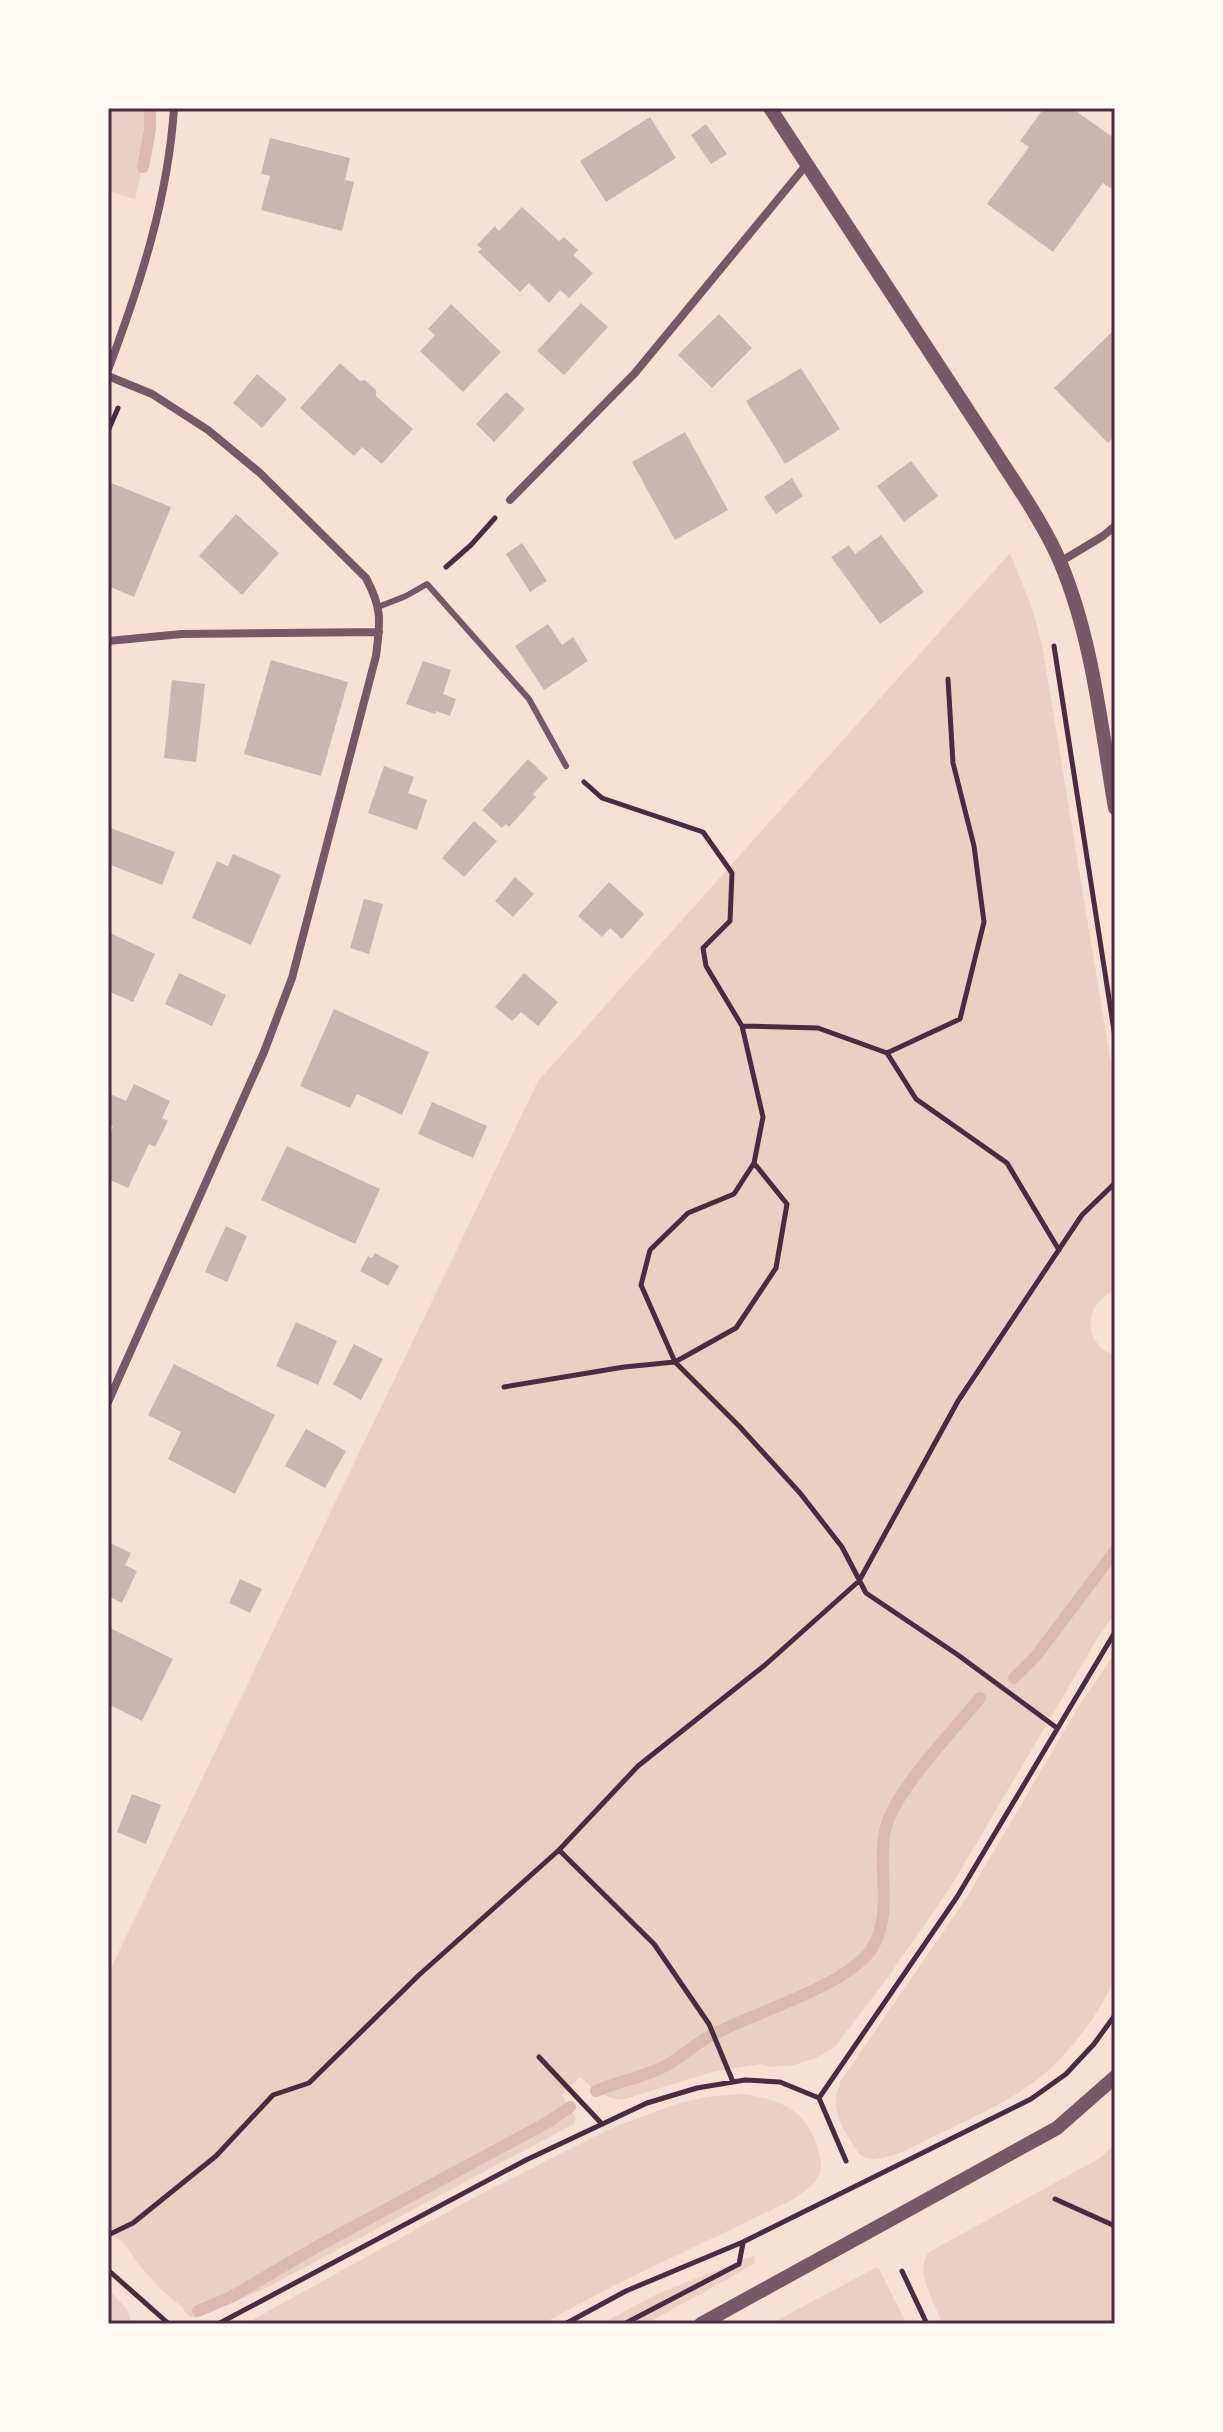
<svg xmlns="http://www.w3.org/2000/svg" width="1223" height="2432" viewBox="0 0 1223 2432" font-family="'Archivo Narrow',sans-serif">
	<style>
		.green { fill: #ebcfc5 }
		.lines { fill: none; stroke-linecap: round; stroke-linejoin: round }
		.stream { stroke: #dcb8b0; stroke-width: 12 }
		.building { fill: #ccb4b1 }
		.path { stroke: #4a2c40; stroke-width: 5 }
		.service { stroke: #755966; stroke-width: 6 }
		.minor { stroke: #755966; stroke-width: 8 }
		.tertiary { stroke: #755966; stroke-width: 14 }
		.neatline { fill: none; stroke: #4a2c40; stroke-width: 3 }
	</style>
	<rect width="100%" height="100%" fill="#f7e1d7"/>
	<path class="green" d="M108,108H155L135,200L108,190Z
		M1010,553L1032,608L1042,644L1115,1088V1291C1083,1302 1082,1345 1115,1355V1613L1097,1639L950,1888L888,1977L834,2048L816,2058L794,2065L772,2067L761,2064L712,2072L625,2099C605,2101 594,2089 580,2077L562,2095L576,2119L574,2124L264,2289L196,2318C189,2317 184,2313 183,2307C166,2296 153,2281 140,2266C130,2253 125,2239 108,2234V1974L538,1081Z
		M1115,1653V1977C1102,2009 1083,2034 1060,2059C1026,2095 978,2115 934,2136C916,2145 897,2157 876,2159C869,2160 865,2158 859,2154C844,2129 828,2112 840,2082L967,1897L1077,1709Z
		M740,2094C780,2098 810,2111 819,2153C821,2162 823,2170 818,2177C812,2188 800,2194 790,2201L617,2284L542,2324H245L471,2199L609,2129L679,2103L707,2097Z
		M1115,2144V2324H943C935,2304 913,2271 929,2252L1100,2158Z
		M755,2255L754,2264L646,2324H601L657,2294Z
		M875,2268L879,2269L907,2324H770Z
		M108,2289L127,2309L132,2324H108Z"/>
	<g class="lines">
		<path class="stream" d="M143,167L150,130V108
			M1014,1678L1036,1656L1115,1551
			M596,2091C617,2082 639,2078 659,2069C678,2061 693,2045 710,2036C751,2013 853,1985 874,1945C893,1909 877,1869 885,1831C892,1793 954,1730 980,1698
			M198,2311L231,2297L318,2246L548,2122L570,2107"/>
	</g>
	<path class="building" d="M1044,108H1072L1115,139V191L1103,183L1053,252L987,204L1029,147L1020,141Z
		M650,117L676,158L606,202L580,161Z
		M706,124L727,154L711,164L691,135Z
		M270,138L350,158L345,180L354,182L342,231L261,210L270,176L261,174Z
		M522,207L559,241L564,237L578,250L573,255L593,273L569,298L560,290L549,303L529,283L520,292L478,252L482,249L477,245L495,226L499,231Z
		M581,303L608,327L564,375L537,351Z
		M451,304L501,352L463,392L420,351L435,335L428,329Z
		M719,314L752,348L712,388L678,355Z
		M1115,329V436L1108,443L1054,388Z
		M340,363L360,381L365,380L376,390V396L413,429L382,464L362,447L354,456L300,408Z
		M801,368L840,429L785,464L746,401Z
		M257,374L287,399L262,428L233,403Z
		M506,392L525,409L494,442L476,424Z
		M685,432L728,510L675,540L632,462Z
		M911,461L938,496L904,522L877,486Z
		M792,478L803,496L776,514L764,497Z
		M109,482L171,507L134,597L108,586Z
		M236,514L279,553L242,595L199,556Z
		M881,535L924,592L880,624L831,557L849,545L855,554Z
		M522,543L547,581L530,592L506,554Z
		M548,624L562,645L573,637L588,661L544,690L515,646Z
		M271,660L348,682L321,776L244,754Z
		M423,661L451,670L443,694L456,699L450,716L436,711L435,714L406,704Z
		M172,680L205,684L196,762L164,758Z
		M528,759L548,778L533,794L536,797L509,827L506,824L502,828L482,810Z
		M384,766L414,777L408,793L427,800L417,830L368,813Z
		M474,821L497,841L464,877L442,858Z
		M108,827L175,852L162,885L108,864Z
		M233,854L281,875L251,945L192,918L217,861L228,866Z
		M515,877L534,894L513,917L495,901Z
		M609,882L644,914L622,939L610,928L602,937L578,916Z
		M364,899L383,904L369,954L350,948Z
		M108,932L155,954L133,1002L108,991Z
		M179,973L226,995L212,1026L165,1004Z
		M524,973L558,1002L538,1026L521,1012L512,1021L495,1007Z
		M334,1009L429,1052L402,1115L357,1094L350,1108L300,1086Z
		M134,1084L170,1101L162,1118L168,1121L155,1147L149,1144L128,1188L108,1179V1138L113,1127L108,1125V1093L126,1101Z
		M432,1102L487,1126L473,1158L418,1134Z
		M287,1146L380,1189L355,1244L261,1200Z
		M226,1226L247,1236L227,1282L205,1272Z
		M375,1253L399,1266L388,1286L360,1271L368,1256L372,1258Z
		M1112,1321H1115V1341H1112Z
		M296,1322L337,1341L318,1385L276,1366Z
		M354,1344L383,1359L361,1400L333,1384Z
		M174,1364L275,1415L235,1494L168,1459L181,1432L148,1415Z
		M306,1429L346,1451L325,1488L285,1466Z
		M108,1542L131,1553L125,1565L137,1571L122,1603L108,1596Z
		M240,1579L262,1589L250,1613L229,1603Z
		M108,1627L173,1659L142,1721L108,1704Z
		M132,1794L161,1805L146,1844L117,1832Z"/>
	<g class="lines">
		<path class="path" d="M108,431L118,408
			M446,567L471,545L495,518
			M1054,646L1115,1037
			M584,782L602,798L703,832L732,873L730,921L703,948L706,966L742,1026L763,1117L754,1163L734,1194L688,1213L650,1250L641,1285L675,1362L739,1426L800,1493L842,1547L866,1593L958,1655L1057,1728
			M742,1026L818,1028L887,1053L916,1099L1007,1163L1059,1250
			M887,1053L960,1019L984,922L974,846L953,763L948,679
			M504,1387L624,1367L675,1362L736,1328L776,1268L787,1204L754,1163
			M559,1850L654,1944L709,2024L733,2082
			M539,2057L602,2124
			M819,2098L957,1897L1115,1632
			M1055,2199L1115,2226
			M108,2235L133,2223L216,2156L273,2095L309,2083L419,1975L559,1850L638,1766L765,1665L859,1581L958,1401L1082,1215L1115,1183
			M108,2270L169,2324
			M902,2271L927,2324
			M218,2324L526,2160L647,2103L697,2088L745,2080L780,2082L819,2098L846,2161
			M565,2324L626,2291L743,2242L1031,2099L1066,2074L1094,2044L1115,2015
			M624,2324L739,2264L743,2243"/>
		<path class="service" d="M378,607L406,596L427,584L529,699L566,766"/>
		<path class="minor" d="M108,370C140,285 168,199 174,108
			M108,376L152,394L208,430L260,473L366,578C383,610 380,622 376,656L292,978L264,1052L108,1402
			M510,500L635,373L807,164
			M1060,562L1103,536L1115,526
			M108,641L182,634L379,632"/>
		<path class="tertiary" d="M770,108L990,444C1013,480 1045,525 1061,564C1093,641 1101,727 1115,808
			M701,2324L1057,2128L1115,2077"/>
	</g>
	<rect width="1223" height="2432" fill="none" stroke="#fffaf5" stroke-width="220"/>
	<rect x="110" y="110" width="1003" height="2212" class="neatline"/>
</svg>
